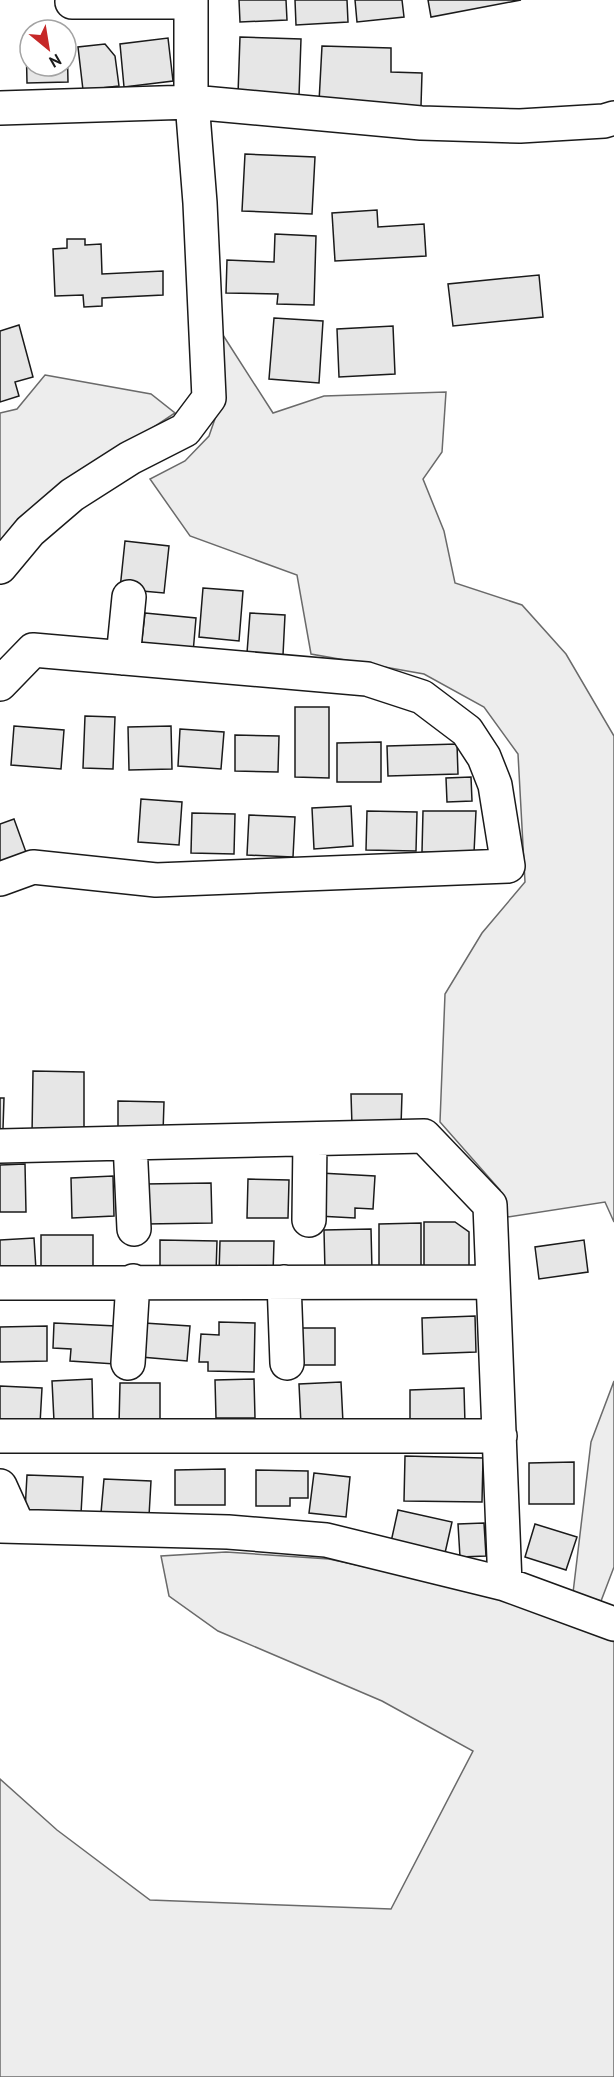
<svg xmlns="http://www.w3.org/2000/svg" width="614" height="2077" viewBox="0 0 614 2077" font-family="'PT Sans',sans-serif">
	<style>
		.built { fill: #ededed; stroke: #6a6a6a; stroke-width: 1.5 }
		.building { fill: #e6e6e6; stroke: #1a1a1a; stroke-width: 1.5 }
		.lines { fill: none; stroke-linecap: round; stroke-linejoin: round }
		.minor-casing { stroke: #1a1a1a; stroke-width: 36 }
		.minor { stroke: #fff; stroke-width: 33 }
	</style>
	<rect width="100%" height="100%" fill="#fff"/>
	<path class="built" d="M221,332L273,413L324,396L446,392L442,452L423,479L444,531L455,583L522,605L566,654L614,736V1222L605,1202L501,1218L500,1190L440,1122L445,994L482,933L525,882L518,754L484,707L424,674L311,654L297,575L190,536L150,479L185,461L209,436L225,390Z
		M45,375L151,394L175,413L51,495L0,548V413L17,409Z
		M614,1381V1567L601,1601L573,1593L591,1442Z
		M226,1552L329,1559L458,1587L545,1613L614,1642V2077H0V1779L57,1830L150,1900L391,1909L473,1751L382,1701L218,1631L169,1596L161,1556Z"/>
	<path class="building" d="M239,0H286L287,20L240,22Z
		M295,0H347L348,22L296,25Z
		M355,0H402L404,17L357,22Z
		M428,0H521L431,17Z
		M30,37V66H66L67,37L68,82L27,83L26,38Z
		M240,37L301,39L299,96L238,94Z
		M168,38L173,81L124,87L120,44Z
		M105,44L115,56L119,86L83,90L78,47Z
		M322,46L391,48V72L422,73L421,106L319,102Z
		M245,154L315,157L312,214L242,211Z
		M377,210L378,227L424,224L426,256L335,261L332,213Z
		M275,234L316,236L314,305L277,304L278,294L226,293L227,260L274,262Z
		M67,239H85V245L101,244L102,274L163,271V295L102,298V306L84,307L83,295L55,296L53,249L67,248Z
		M539,275L543,317L453,326L448,284Z
		M274,318L323,321L319,383L269,379Z
		M19,325L33,377L15,382L19,396L0,402V331Z
		M393,326L395,374L339,377L337,329Z
		M125,541L169,546L164,593L120,589Z
		M203,588L243,591L239,641L199,637Z
		M145,613L196,618L193,653L141,648Z
		M250,613L285,615L283,655L247,653Z
		M295,707H329V778L295,777Z
		M85,716L115,717L113,769L83,768Z
		M14,726L64,730L61,769L11,765Z
		M171,726L172,769L129,770L128,727Z
		M180,729L224,732L221,769L178,766Z
		M235,735L279,736L278,772L235,771Z
		M381,742V782H337V743Z
		M457,744L458,774L388,776L387,746Z
		M471,777L472,801L447,802L446,778Z
		M141,799L182,802L179,845L138,842Z
		M351,806L353,846L314,849L312,808Z
		M367,811L417,812L416,851L366,850Z
		M423,811H476L474,853L422,852Z
		M192,813L235,814L234,854L191,853Z
		M249,815L295,817L293,857L247,855Z
		M14,819L27,855L0,865V824Z
		M33,1071L84,1072V1136L32,1135Z
		M351,1094H402L401,1126H352Z
		M0,1098H4L3,1129H0Z
		M118,1101L164,1102L163,1133L118,1131Z
		M25,1164L26,1212H0V1165Z
		M320,1173L375,1176L373,1209L355,1208V1218L318,1216Z
		M113,1176L114,1216L72,1218L71,1178Z
		M248,1179L289,1180L288,1218H247Z
		M211,1183L212,1223L145,1224V1184Z
		M424,1222H455L469,1232V1268H424Z
		M421,1223V1269H379V1224Z
		M371,1229L372,1271L325,1272L324,1230Z
		M41,1235H93V1274L41,1273Z
		M34,1238L36,1270L0,1272V1240Z
		M160,1240L217,1241L216,1273H160Z
		M584,1240L588,1272L539,1279L535,1247Z
		M220,1241H274L273,1274L219,1273Z
		M475,1316L476,1352L423,1354L422,1318Z
		M219,1322L255,1323L254,1372L208,1371V1362H199L201,1334L219,1335Z
		M54,1323L116,1326L115,1364L70,1361L71,1349L53,1348Z
		M144,1323L190,1326L187,1361L141,1357Z
		M47,1326V1361L0,1362V1327Z
		M294,1328H335V1365H294Z
		M92,1379L93,1419L54,1421L52,1381Z
		M254,1379L255,1418H216L215,1380Z
		M341,1382L343,1423L301,1425L299,1384Z
		M120,1383H160V1425H119Z
		M0,1386L42,1388L40,1424L0,1422Z
		M464,1388L465,1424H410V1390Z
		M405,1456L483,1458L482,1502L404,1501Z
		M574,1462V1504H529V1463Z
		M225,1469V1505H175V1470Z
		M256,1470L308,1471V1498H290V1506H256Z
		M314,1473L350,1477L346,1517L309,1513Z
		M27,1475L83,1477L81,1514L25,1511Z
		M104,1479L151,1481L149,1516L101,1513Z
		M398,1510L452,1522L445,1553L391,1542Z
		M484,1523L486,1556L460,1557L458,1524Z
		M535,1524L577,1537L566,1570L525,1557Z"/>
	<g class="lines">
		<g class="minor-casing">
			<path id="minor" d="M72,2H191
				M0,108L192,102L421,123L520,126L604,121L614,118
				M0,567L30,531L72,495L130,458L185,430L209,398L200,203L191,89V0
				M123,658L129,597
				M0,684L33,650L367,679L422,697L467,731L484,757L495,785L508,866L156,880L33,867L0,879
				M130,1143L134,1229
				M0,1146L424,1136L490,1205L505,1584
				M309,1220L310,1139
				M284,1282L287,1363
				M0,1283L493,1282
				M128,1363L133,1281
				M0,1436H500
				M0,1486L18,1526
				M0,1526L228,1532L326,1540L505,1584L614,1624"/>
		</g>
		<use href="#minor" class="minor"/>
	</g>
	<g transform="translate(48 48) rotate(150)"><circle r="28" fill="#ffffff" stroke="#a3a3a3" stroke-width="1.5"/>
	<path d="M0-4.5L10 22L0 15L-10 22Z" fill="#c62828"/>
	<text y="-9" font-size="16" font-weight="bold" text-anchor="middle" fill="#1a1a1a">N</text>
	</g>
</svg>
